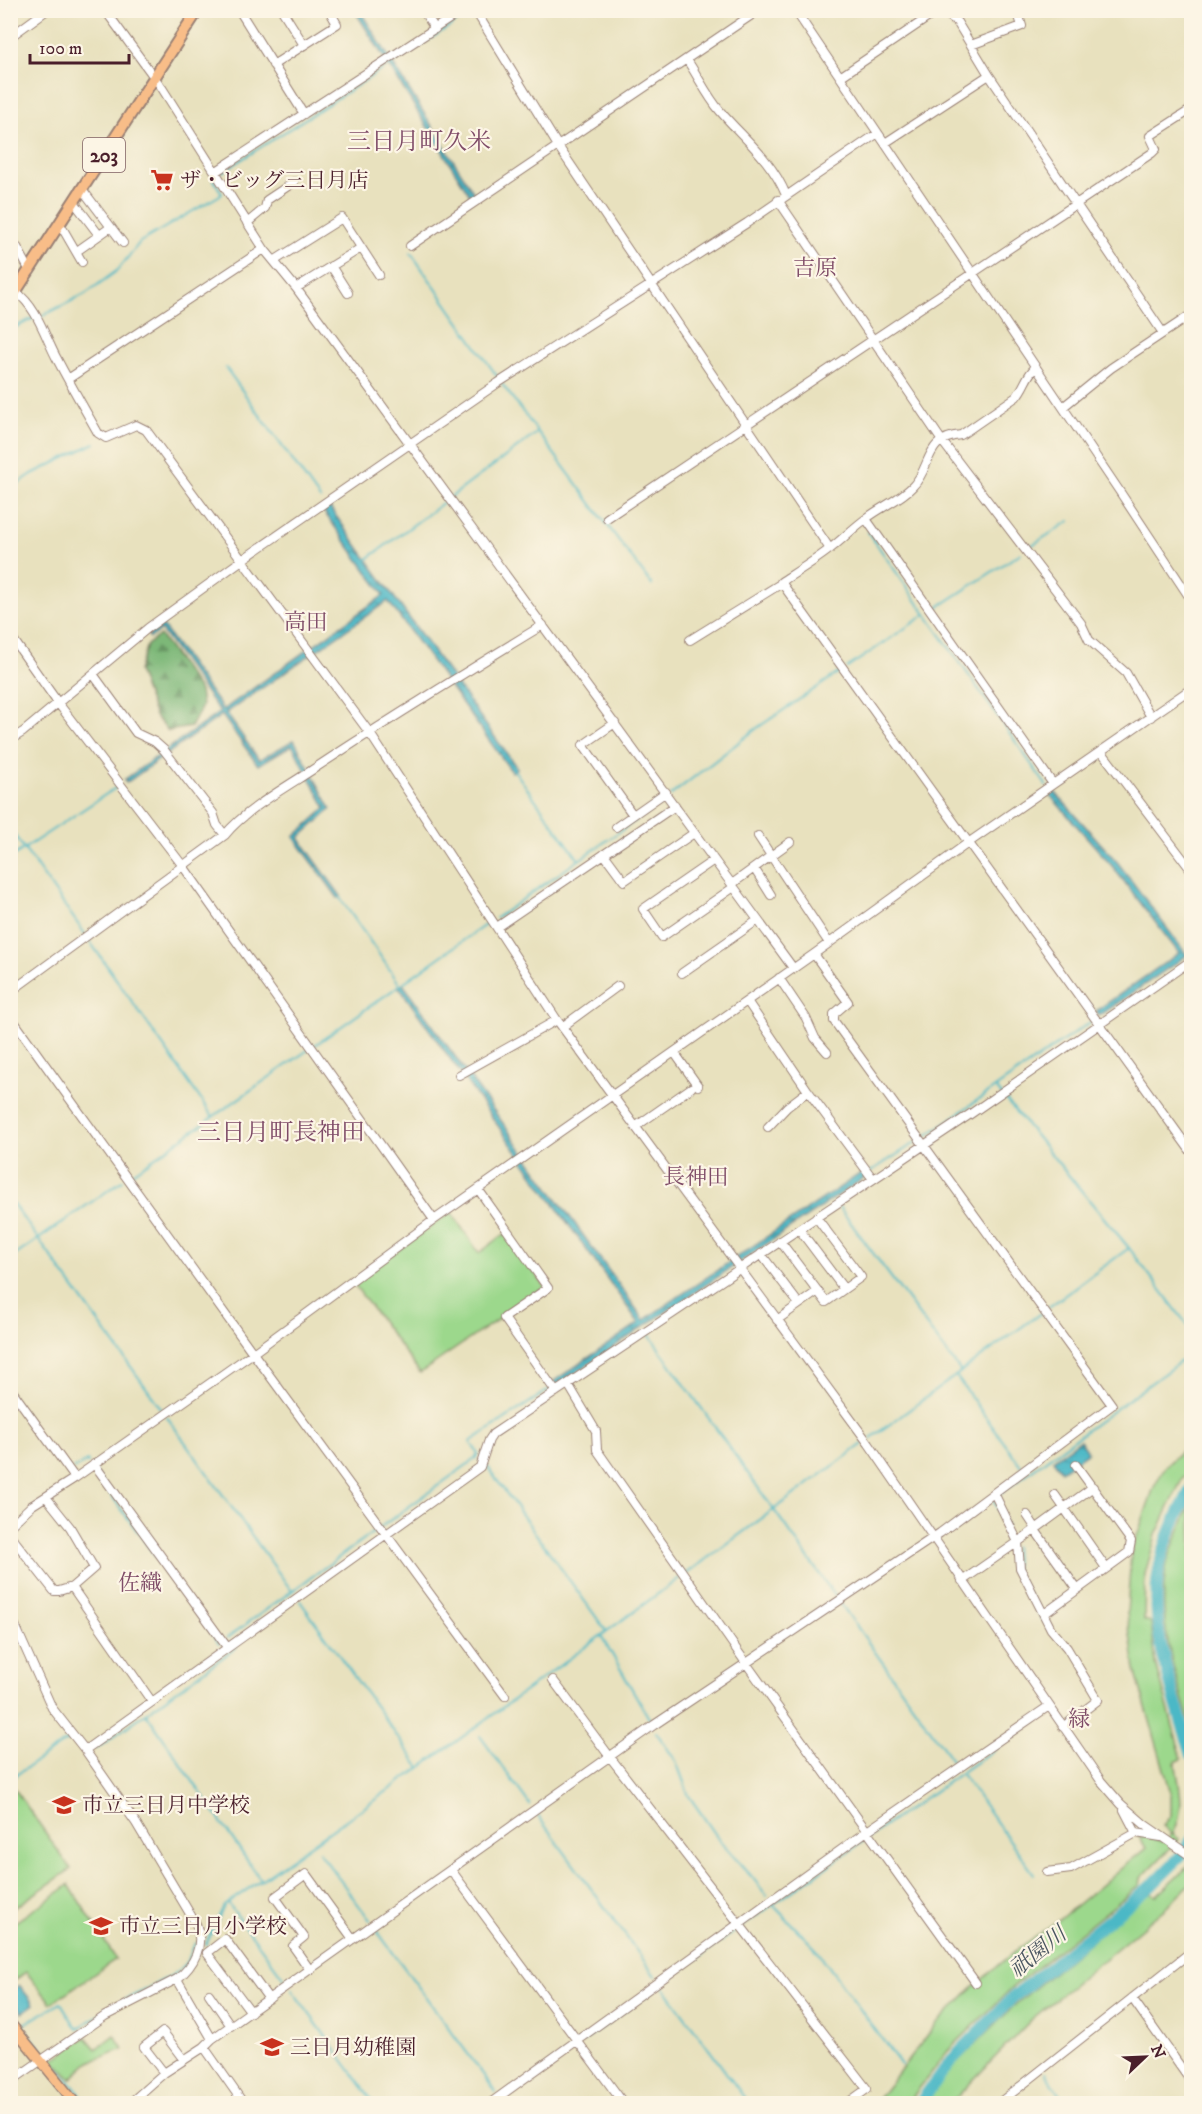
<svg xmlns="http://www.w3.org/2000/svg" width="1202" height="2114" viewBox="0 0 1202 2114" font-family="'IM FELL DW Pica','Noto Serif JP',serif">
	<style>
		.green { fill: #9cd88c; stroke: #737c5c; stroke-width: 1.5 }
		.forest { fill: url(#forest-firs); stroke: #646c52; stroke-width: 1.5 }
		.water { fill: url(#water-ripples); stroke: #4a6c78; stroke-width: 1.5 }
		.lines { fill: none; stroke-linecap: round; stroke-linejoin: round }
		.stream { stroke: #4bb8c6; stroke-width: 2 }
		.river { stroke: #4bb8c6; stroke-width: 12 }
		.minor-casing { stroke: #998074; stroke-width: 10 }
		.major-casing { stroke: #998074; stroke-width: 12 }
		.highway-casing { stroke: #998074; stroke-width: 14 }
		.minor { stroke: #fff; stroke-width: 8 }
		.major { stroke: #f8bd88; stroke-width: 9 }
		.highway { stroke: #f8bd88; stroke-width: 10 }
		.labels { text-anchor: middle; stroke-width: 4.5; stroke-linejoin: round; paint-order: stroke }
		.shield { fill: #fcf5e5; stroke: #7f5f63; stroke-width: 1.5 }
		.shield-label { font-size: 20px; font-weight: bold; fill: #4a1f2b }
		.poi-label { font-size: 21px; fill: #4a1f2b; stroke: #fcf5e5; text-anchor: start }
		.neighbourhood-label { font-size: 22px; fill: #7f4c68; stroke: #fcf5e5 }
		.water-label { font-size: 22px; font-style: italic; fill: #4a5561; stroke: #fcf5e5 }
		.quarter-label { font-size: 24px; fill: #7f4c68; stroke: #fcf5e5 }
	</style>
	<defs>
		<pattern id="forest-firs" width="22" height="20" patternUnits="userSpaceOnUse" patternTransform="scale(1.5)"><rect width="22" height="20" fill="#7db878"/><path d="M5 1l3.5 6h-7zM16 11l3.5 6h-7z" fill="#689563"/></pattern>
		<pattern id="water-ripples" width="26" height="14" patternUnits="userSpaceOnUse" patternTransform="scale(1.5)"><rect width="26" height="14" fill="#4bb8c6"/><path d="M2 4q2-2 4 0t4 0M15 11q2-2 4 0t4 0" fill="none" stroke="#4095a1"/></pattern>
	</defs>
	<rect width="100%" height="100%" fill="#fcf5e5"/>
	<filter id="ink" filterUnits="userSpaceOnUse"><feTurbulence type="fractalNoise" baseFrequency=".0167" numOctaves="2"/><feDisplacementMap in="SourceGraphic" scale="12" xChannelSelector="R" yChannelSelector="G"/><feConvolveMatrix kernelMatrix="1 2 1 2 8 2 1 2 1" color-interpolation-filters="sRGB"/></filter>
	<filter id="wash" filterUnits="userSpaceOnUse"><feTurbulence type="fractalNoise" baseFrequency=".008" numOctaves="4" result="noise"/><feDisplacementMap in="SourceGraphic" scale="24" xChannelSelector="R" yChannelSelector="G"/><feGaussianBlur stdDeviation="1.35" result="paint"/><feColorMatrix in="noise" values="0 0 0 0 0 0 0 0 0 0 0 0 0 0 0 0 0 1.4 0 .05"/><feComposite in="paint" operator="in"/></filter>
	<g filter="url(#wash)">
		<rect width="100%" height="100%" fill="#e8e1be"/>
		<path class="green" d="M451,1212L479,1253L506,1233L545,1287L420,1373L353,1283Z
			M1191,1441V1471L1187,1477H1183L1156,1535L1145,1574L1144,1620L1151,1622L1156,1664L1182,1759L1175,1762C1180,1789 1186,1808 1173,1834L1179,1839L1141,1878L1140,1885L1014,1986L947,2052L908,2103L874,2104L937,2023L973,1987L1018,1949L1061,1918L1146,1848L1138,1835L1165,1842L1172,1834L1163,1826L1171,1815V1793L1135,1670L1127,1613L1131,1553L1154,1487L1165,1467Z
			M1191,1503L1192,1580L1188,1593L1192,1639L1191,1727C1175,1677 1157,1621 1166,1568C1169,1550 1184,1522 1191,1503Z
			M12,1785L71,1869L11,1910L10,1787Z
			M1191,1864V1883L1168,1906L1032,2019L951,2103H926L949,2070L1017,2003L1150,1892L1156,1896Z
			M69,1885L116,1959L51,2003L26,1972L11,1983V1925Z
			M114,2035L123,2049L90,2062L71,2079L53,2060L86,2037L96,2049Z"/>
		<path class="forest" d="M160,635L200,691L202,706L191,727L168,731L155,716L138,671L147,645Z"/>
		<path class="water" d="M355,11H360L475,195L471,197Z
			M328,505L517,768L512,772L388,601L226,713L259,760L294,740L331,809L299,838L341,896L338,898L294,837L326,808L292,745L258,765L222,715L126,783L124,780L220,712L161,630L150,638L148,635L162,625L223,710L384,595L322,509Z
			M1053,790L1118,863L1187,955L1099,1016L1096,1011L1179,953L1113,867L1048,793Z
			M403,984L644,1320L864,1171L867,1176L556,1386L553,1382L639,1323L399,987Z
			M1080,1440L1088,1452L1061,1471L1053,1460Z
			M19,1985L34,2004L22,2013L11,1998V1992Z"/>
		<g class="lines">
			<path class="stream" d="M222,172L472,12
				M411,253L499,379
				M40,317L85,294L118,270L140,242L222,194L213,178
				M10,330L34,318
				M226,368L320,499
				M502,384L652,585
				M10,489L32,474L95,443
				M868,532L1046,785
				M1029,547L1070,521
				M366,560L537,433
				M935,609L1021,553
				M847,668L926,614
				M514,770L579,860
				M671,795L757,728L840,672
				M10,829L85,934
				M10,858L117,787
				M338,895L401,986
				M496,918L666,799
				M88,939L213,1117
				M315,1045L488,923
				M996,1088L1129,1248L1192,1331
				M923,1138L1093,1020
				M870,1172L918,1141
				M130,1175L308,1050
				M10,1200L163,1411
				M839,1207L961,1372
				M10,1259L123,1180
				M1046,1309L1129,1248
				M648,1333L954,1763
				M956,1376L1021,1466
				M10,1395L25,1416
				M167,1417L291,1590
				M871,1438L1042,1312
				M486,1465L607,1632
				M74,1469L87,1461L88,1463
				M93,1470L219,1644
				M998,1495L1192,1353
				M993,1499L1006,1526
				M1014,1547L1015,1571L1042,1619
				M686,1574L863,1444
				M300,1601L420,1768
				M602,1637L650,1720
				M227,1638L475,1459L478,1453L470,1442L550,1389
				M146,1713L260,1879
				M656,1732L676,1761L689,1796L720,1841L752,1877L767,1896
				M480,1736L530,1805
				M96,1749L237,1647
				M10,1767L16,1774
				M961,1773L1034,1874
				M10,1779L68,1740
				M538,1816L655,1976
				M319,1852L370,1920
				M228,1903L285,1980
				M774,1906L816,1949L901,2065
				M377,1931L496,2092
				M206,1944L224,1906L228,1903L420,1768L681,1577
				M662,1985L749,2104
				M292,1990L375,2104
				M10,2011L45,2054
				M22,2025L61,2003L77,2029L110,2008L173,1975L183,1967L189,1958L195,1943
				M582,2042L738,1929L1049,1711
				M49,2059L89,2104
				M1045,2073L1067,2104
				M497,2104L577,2046"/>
			<path class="river" d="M1192,1487C1180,1510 1167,1535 1161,1560C1145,1621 1174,1696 1192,1755
				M919,2104L949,2063L1013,1997L1151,1886L1179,1858L1192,1840"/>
		</g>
	</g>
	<g filter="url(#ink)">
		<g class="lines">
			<g class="minor-casing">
				<path id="minor" d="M105,10L162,88L264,249L296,288L793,968
					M239,10L304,114
					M282,10L304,45
					M423,10L435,29
					M475,10L558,146L830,549
					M795,10L1118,489L1192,601
					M942,10L957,22L989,75L1163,333
					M10,37L47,10
					M971,45L1022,26L1017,10
					M687,60C698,76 707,96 720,111C745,140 771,159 786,195
					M273,65L337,24L329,10
					M840,77L939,10
					M885,143L989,75
					M215,172L463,10
					M82,189L123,243
					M778,200L942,441L1081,623L1089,640L1126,673L1151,717
					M74,202L99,235
					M247,223L265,208L267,200L294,182
					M60,224L82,262
					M10,244L17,247L30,271
					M410,246L759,10
					M77,251L111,227
					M274,261L342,218L379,275
					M331,266L348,293
					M296,288L361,248
					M16,292C37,307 45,337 57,359C70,384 84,408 98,433L106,438L136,425L146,430L369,732L557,1020L869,1444L1101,1781L1121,1804L1144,1824L1192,1857
					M1036,367C1026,375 1025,387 1016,397L961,435C924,438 932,467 913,486C901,499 881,507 867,518C854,527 844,538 831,548C816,560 798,571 781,582L1192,1153
					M68,379L264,249
					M1063,407L1111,368L1192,314
					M607,518L1152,153L1156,149L1150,136L1192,109
					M866,519L1053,784
					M10,635L58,703L183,866L434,1220
					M690,640L782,583
					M93,674L136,733L155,742L164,750L213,813L217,825L225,835
					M615,723L583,745L633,815
					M10,740L23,732L148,628L242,560L498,383L747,223L878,133
					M1101,751L1192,871
					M616,827L666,792
					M758,836L829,943
					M604,854L624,881L694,833
					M714,860L643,909L662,937L734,887
					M754,868L771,895
					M732,884L790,842
					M497,927L675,806
					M682,973L758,920
					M779,978L806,1018L815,1038L827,1052
					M10,992L225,835C243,812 284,788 309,772C386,721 464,673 543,625
					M747,1001L808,1091L873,1179
					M10,1016L253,1353L505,1696
					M562,1027L618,986
					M674,1052L698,1086
					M459,1075L557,1020
					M635,1127L691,1088
					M768,1127L787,1107L808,1091
					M478,1189L548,1288L504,1318L556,1392
					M799,1229L844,1289
					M780,1241L826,1302L861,1277L816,1217
					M761,1254L799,1304
					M777,1320L818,1291
					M568,1384L596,1431L597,1450L746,1663L976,1983
					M10,1388L75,1478
					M94,1464L227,1647
					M994,1493L1018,1542L1020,1568L1051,1629L1067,1648L1098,1700L1063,1727
					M1055,1495L1106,1568
					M46,1497L70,1527L94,1568L72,1587L152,1702
					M1027,1515L1035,1527V1530L1077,1589
					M10,1526L31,1506L75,1478L253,1353L434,1220L814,954L968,843L1192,688
					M10,1535L54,1591H59L72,1587
					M962,1581L1018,1542L1093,1487
					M10,1614L52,1708L85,1750L136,1823L196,1924C205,1945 194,1966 177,1979L105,2016L10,2082
					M1044,1614L1129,1552L1131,1541L1076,1465
					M553,1680L610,1757L867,2089L846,2104
					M85,1750L480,1467L489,1440L493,1434L969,1115L1192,960
					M1124,1810L1136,1833L1161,1837
					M451,1870L624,2104
					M1047,1872L1071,1869L1136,1833
					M310,1970L293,1946L304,1937L275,1897L306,1874L353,1939
					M177,1979L212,2039
					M209,1994L231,2026
					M1132,1998L1192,2083
					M251,2012L207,1953L225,1939L269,1999
					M204,2047L244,2104
					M164,2073L144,2047L163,2032L184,2060
					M129,2104L164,2073L204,2047L212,2039L654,1725L940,1533L1112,1405L834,1021V1014L848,1002L814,954
					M489,2104L867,1831L1049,1706
					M998,2104L1192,1951"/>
			</g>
			<g class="major-casing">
				<path id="major" d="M10,2023L76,2104"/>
			</g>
			<g class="highway-casing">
				<path id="highway" d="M10,300L198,10"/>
			</g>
			<use href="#minor" class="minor"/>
			<use href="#major" class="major"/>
			<use href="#highway" class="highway"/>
		</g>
	</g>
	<defs>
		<g id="supermarket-bare" transform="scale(1.8)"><path d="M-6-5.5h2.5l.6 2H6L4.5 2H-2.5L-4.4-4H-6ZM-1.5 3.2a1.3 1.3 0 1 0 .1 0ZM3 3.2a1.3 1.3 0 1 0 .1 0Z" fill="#c8321e" stroke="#fcf5e5" stroke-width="2.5" paint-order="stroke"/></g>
		<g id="school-bare" transform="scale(1.8)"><path d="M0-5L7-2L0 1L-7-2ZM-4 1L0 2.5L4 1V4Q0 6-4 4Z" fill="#c8321e" stroke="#fcf5e5" stroke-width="2.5" paint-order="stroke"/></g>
	</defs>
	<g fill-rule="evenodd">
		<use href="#supermarket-bare" x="162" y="180"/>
		<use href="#school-bare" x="64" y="1805"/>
		<use href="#school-bare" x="101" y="1926"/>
		<use href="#school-bare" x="272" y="2047"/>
	</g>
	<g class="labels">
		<rect class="shield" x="83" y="138" width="42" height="34" rx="4.5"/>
		<g class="shield-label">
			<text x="104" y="162">203</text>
		</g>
		<g class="poi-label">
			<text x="180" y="187">ザ・ビッグ三日月店</text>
			<text x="82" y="1812">市立三日月中学校</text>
			<text x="119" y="1933">市立三日月小学校</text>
			<text x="290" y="2054">三日月幼稚園</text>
		</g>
		<g class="neighbourhood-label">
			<text x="815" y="275">吉原</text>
			<text x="306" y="629">高田</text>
			<text x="696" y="1184">長神田</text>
			<text x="140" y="1590">佐織</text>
			<text x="1079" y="1726">緑</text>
		</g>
		<g class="water-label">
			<text transform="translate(1037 1951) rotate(-39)" y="8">祇園川</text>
		</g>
		<g class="quarter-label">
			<text x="419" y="149">三日月町久米</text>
			<text x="281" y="1140">三日月町長神田</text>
		</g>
	</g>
	<rect width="1202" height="2114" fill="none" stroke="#fcf5e5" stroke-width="36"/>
	<g transform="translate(1145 2057) rotate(67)" stroke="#fcf5e5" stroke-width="4.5" paint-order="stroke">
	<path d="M0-4.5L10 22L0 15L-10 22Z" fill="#4a1f2b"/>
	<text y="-9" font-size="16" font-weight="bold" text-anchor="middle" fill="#4a1f2b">N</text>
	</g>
	<path d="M30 54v9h99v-9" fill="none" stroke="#4a1f2b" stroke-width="3"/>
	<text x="39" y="54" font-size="18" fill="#4a1f2b" stroke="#fcf5e5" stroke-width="4.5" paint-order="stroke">100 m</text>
</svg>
